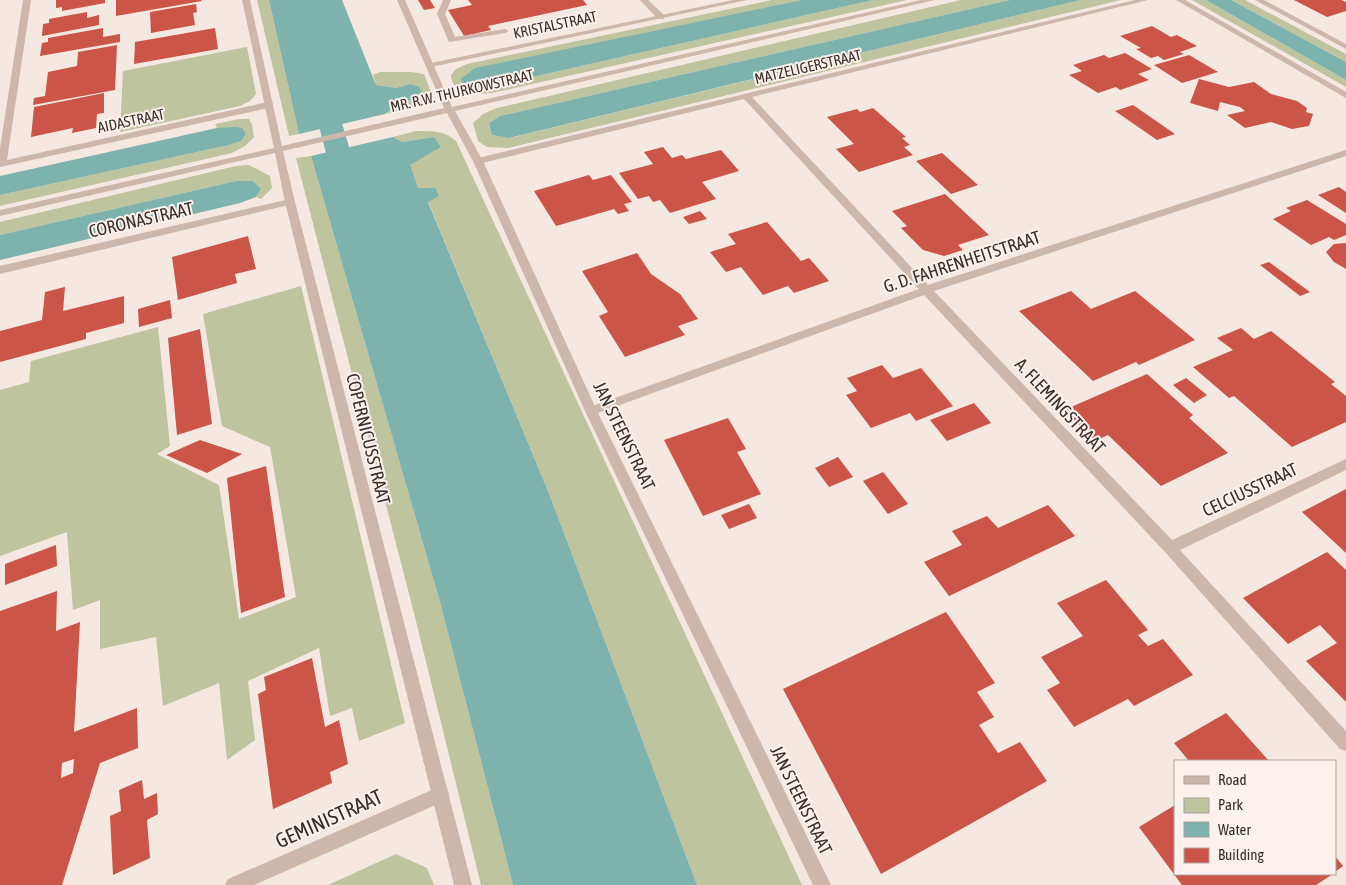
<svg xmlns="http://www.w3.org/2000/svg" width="1346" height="885" viewBox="0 0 1346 885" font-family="'Asap Condensed',sans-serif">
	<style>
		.green { fill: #bdc49e }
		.water { fill: #7db2ad }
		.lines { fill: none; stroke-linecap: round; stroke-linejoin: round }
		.canal { fill: #7db2ad; fill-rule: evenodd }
		.building { fill: #ca5548; fill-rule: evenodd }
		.service { fill: #cdb6aa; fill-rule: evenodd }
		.minor { fill: #cdb6aa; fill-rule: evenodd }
		.tertiary { fill: #cdb6aa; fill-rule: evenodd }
		.labels { text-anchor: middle; stroke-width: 4; stroke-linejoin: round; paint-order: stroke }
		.far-street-label { font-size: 15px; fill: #3a2d2a; stroke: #fbf2ed }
		.street-label { font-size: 18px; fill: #3a2d2a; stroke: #fbf2ed }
		.near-street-label { font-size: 21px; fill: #3a2d2a; stroke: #fbf2ed }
	</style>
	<rect width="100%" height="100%" fill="#f4e8e0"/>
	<path class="green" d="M257,0H269L299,134L289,136Z
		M772,0H802L748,12L488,87L873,0H907L492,93C476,94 452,96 451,75L456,69L467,64Z
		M961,0H1010L500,116L489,123L492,135L510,138L1080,0H1121L508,148L487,147L478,141L473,123L483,114L497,108Z
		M1192,0H1206L1346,80V87Z
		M1231,0H1245L1346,54V62Z
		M247,47L256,94L250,101L240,106L120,132L123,71Z
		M380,72H411L424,74L431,92C424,109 401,110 385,114L396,106L422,95L410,84L396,88L376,85L373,75Z
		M239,119H249L252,125L254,137L245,146L232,153L0,206V195L229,145L241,141L246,134L242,129L217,128L215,124Z
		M416,131C431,131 444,130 456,141L802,885H697L550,496L428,201L439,196L436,188H418L409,165L441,147L434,137L402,142L393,137Z
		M311,156L440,602L513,885H481L414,613L296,158Z
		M249,165L270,176L272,188L261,199L256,197L261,189L236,181L0,235V222L236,166Z
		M301,286L405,723L359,741L352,708L330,716L319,648L248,681L255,740L227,760L219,683L163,706L156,637L100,649V600L73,610L67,532L0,556V390L29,382L31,361L158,327L170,446L157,454L219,485L239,619L296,597L270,447L222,426L203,314Z
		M396,854L427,868L434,885H328Z"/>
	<path class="water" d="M269,0H342L376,85L396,88L410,84L419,87L423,95L396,106L385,114L299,134Z
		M802,0H873L488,87H465L461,79L475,68Z
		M1010,0H1080L509,138L492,135L489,123L500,116Z
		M1206,0H1231L1346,62V80Z
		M235,127L242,128L246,134L241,141L229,145L0,195V176L217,128Z
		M393,137L402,142L434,137L441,147L410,165L418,188H436L439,196L428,202L550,496L697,885H513L440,602L311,156Z
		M236,181H253L261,189L256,197L240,203L0,260V235Z"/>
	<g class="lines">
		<path class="canal" d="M286,0H306L363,195L359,201L350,203L341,201L337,195Z"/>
	</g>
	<path class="building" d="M56,0H105V3L62,11V7L56,8Z
		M116,0H201L202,1L116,16Z
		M418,0H430L435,8L424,10Z
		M468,0H583L587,5L488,26L491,30L464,36L448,10L472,5Z
		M1294,0H1341L1346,2V11L1327,17Z
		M196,4L197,12L193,13L195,25L151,33L150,12Z
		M87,12V18L99,15V25L42,36L43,24L49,23V19Z
		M1152,26L1171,37L1177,35L1197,46L1180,52L1184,54L1164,60L1158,56L1151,58L1136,49L1141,48L1120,36Z
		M103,28V37L120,34V42L40,56L42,43L48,42V38Z
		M215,28L218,49L134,64L135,42Z
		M117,45L115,90L33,105L34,98L45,96L48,72L77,66L78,52Z
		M1125,53L1152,69L1138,74L1149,80L1120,90L1116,87L1098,93L1069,75L1082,71L1073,65L1104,55L1109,58Z
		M1189,55L1218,72L1182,83L1154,65Z
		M1199,79L1229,87L1254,82L1271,94L1297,101L1307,108L1306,112L1313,114L1309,126L1292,129L1271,122L1245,128L1227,115L1245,111L1240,107L1220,102L1218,111L1190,103Z
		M104,93V113L97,114L96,128L72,133L73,128L31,137L34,107Z
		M1133,105L1175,134L1157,140L1115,111Z
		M873,108L906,137L902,138L910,145L904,147L913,155L859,172L836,149L854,144L827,117L857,109L860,112Z
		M663,147L672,158L682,155L686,159L721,150L739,171L702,182L716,199L670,213L660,200L653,202L649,196L638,199L619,173L653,164L644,152Z
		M942,153L978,185L951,194L916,161Z
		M589,175L593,180L611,175L632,202L624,204L629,211L618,214L614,209L556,226L534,191Z
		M1339,187L1346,192V213L1318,195Z
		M945,194L989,235L958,245L963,250L944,256L923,250L901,228L907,226L892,211Z
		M1307,200L1346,224V235L1334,240L1329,237L1311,245L1273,219L1291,211L1286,208Z
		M700,211L707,219L689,224L683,217Z
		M767,222L801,261L809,258L829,281L794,293L788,286L763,295L741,267L726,272L710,252L736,244L728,234Z
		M248,236L256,269L235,274L237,283L178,300L172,257Z
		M1346,243V269L1334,262L1326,252L1334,244Z
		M637,253L651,274L680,294L698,319L678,326L685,335L625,357L599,316L608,312L582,271Z
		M1269,262L1310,292L1300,296L1260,265Z
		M65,287L63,311L124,296V323L86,333V339L0,362V331L42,320L45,292Z
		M1071,291L1091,309L1135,291L1195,340L1139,365L1136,362L1093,381L1019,311Z
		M170,300L172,318L139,327L138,309Z
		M1241,328L1254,339L1271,331L1335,382L1331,384L1346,396V422L1292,447L1234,396L1229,398L1193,367L1233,350L1217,338Z
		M200,329L212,424L177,435L168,338Z
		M882,365L893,378L921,368L953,406L916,421L910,413L871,428L846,395L857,391L847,378Z
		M1147,374L1193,415L1189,418L1228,453L1161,486L1108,435L1095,441L1064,410Z
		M1186,378L1207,395L1194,403L1173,385Z
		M974,403L991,423L947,441L930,420Z
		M728,418L746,449L737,452L761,494L703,516L664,440Z
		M200,440L242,454L207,473L166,455Z
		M838,457L853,477L829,487L815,468Z
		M266,466L285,597L241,613L227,478Z
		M883,472L908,504L888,514L863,481Z
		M1346,489V553L1302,512Z
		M749,504L757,518L729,529L721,515Z
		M1048,505L1075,536L949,596L924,562L962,545L952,531L987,516L998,528Z
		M56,545L57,566L5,585V564Z
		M1327,552L1346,570V702L1306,661L1337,643L1320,625L1288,644L1243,598Z
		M1106,580L1148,630L1138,635L1148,646L1163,639L1193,675L1134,706L1128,699L1074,727L1047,690L1060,683L1041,657L1083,636L1057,603Z
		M57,591L56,631L80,622L74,732L137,708L138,748L100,763L62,885H0V611ZM74,759L73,773L61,778L62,763Z
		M946,612L995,683L977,692L994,717L979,725L998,753L1020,742L1047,781L881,874L783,689Z
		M312,658L325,727L339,720L348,764L330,772L332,783L273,809L258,694L266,690L264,677Z
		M1226,713L1269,761H1189L1174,743Z
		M142,780L144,799L157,793L158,814L147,820L150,858L113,875L110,816L121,811L119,790Z
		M1175,805V874H1333L1316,885H1182L1139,827Z
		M1335,856L1343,866L1335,872Z"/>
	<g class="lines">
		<path class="service" d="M443,0H451L445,14L455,37L505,29L509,31L505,33L449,42L437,14Z
			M640,0H648L664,15V19H658Z"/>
		<path class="minor" d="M23,0H31L7,160L268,102L272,105L268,108L0,167V148Z
			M733,0H747L431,67L427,65L431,63Z
			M1135,0H1148L752,97L928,285L1346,150V156L934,291L1172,540L1346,459V470L1180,550L1346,731V751L1340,749L1165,552L924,295L595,414H587L585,411L587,408L919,289L744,99L478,164L473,161L478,158Z
			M1176,0H1185L1346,92V98Z
			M1255,0H1264L1346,44V49Z
			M290,199L293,200V204L0,274V266Z
			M441,786L447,788L449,794L447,800L254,885H225L228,879Z"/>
		<path class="tertiary" d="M242,0H250L282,146L444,108L397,0H405L452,107L921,0H935L455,111L483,161L597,411L831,885H813L585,411L473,161L447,113L283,151L295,202L472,885H454L285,202L275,153L0,216V210L274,148Z"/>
	</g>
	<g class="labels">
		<g class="far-street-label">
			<text transform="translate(555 25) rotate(-12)" y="5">KRISTALSTRAAT</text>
			<text transform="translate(808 67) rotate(-13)" y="5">MATZELIGERSTRAAT</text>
			<text transform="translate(462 91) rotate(-13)" y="5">MR. R.W. THURKOWSTRAAT</text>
			<text transform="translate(131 121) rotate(-12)" y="5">AIDASTRAAT</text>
		</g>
		<g class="street-label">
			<text transform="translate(141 220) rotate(-13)" y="6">CORONASTRAAT</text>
			<text transform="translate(962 262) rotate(-18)" y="6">G. D. FAHRENHEITSTRAAT</text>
			<text transform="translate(1060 406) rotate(47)" y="6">A. FLEMINGSTRAAT</text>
			<text transform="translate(624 436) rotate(64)" y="6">JAN STEENSTRAAT</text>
			<text transform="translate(368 439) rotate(76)" y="6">COPERNICUSSTRAAT</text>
			<text transform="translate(1250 490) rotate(-25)" y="6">CELCIUSSTRAAT</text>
			<text transform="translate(801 800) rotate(64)" y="6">JAN STEENSTRAAT</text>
		</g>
		<g class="near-street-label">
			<text transform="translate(329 819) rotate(-24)" y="7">GEMINISTRAAT</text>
		</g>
	</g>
	<rect x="1174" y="760" width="162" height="115" fill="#fbf2ed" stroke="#aea39f"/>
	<rect x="1184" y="776" width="25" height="8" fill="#cdb6aa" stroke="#aea39f"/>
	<text x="1218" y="785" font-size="15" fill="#3a2d2a">Road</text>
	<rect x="1184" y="798" width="25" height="15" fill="#bdc49e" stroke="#aea39f"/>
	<text x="1218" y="810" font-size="15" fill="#3a2d2a">Park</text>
	<rect x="1184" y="822" width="25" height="15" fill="#7db2ad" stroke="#aea39f"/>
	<text x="1218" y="835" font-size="15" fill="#3a2d2a">Water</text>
	<rect x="1184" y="848" width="25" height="15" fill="#ca5548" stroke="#aea39f"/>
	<text x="1218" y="860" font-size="15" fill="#3a2d2a">Building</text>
</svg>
